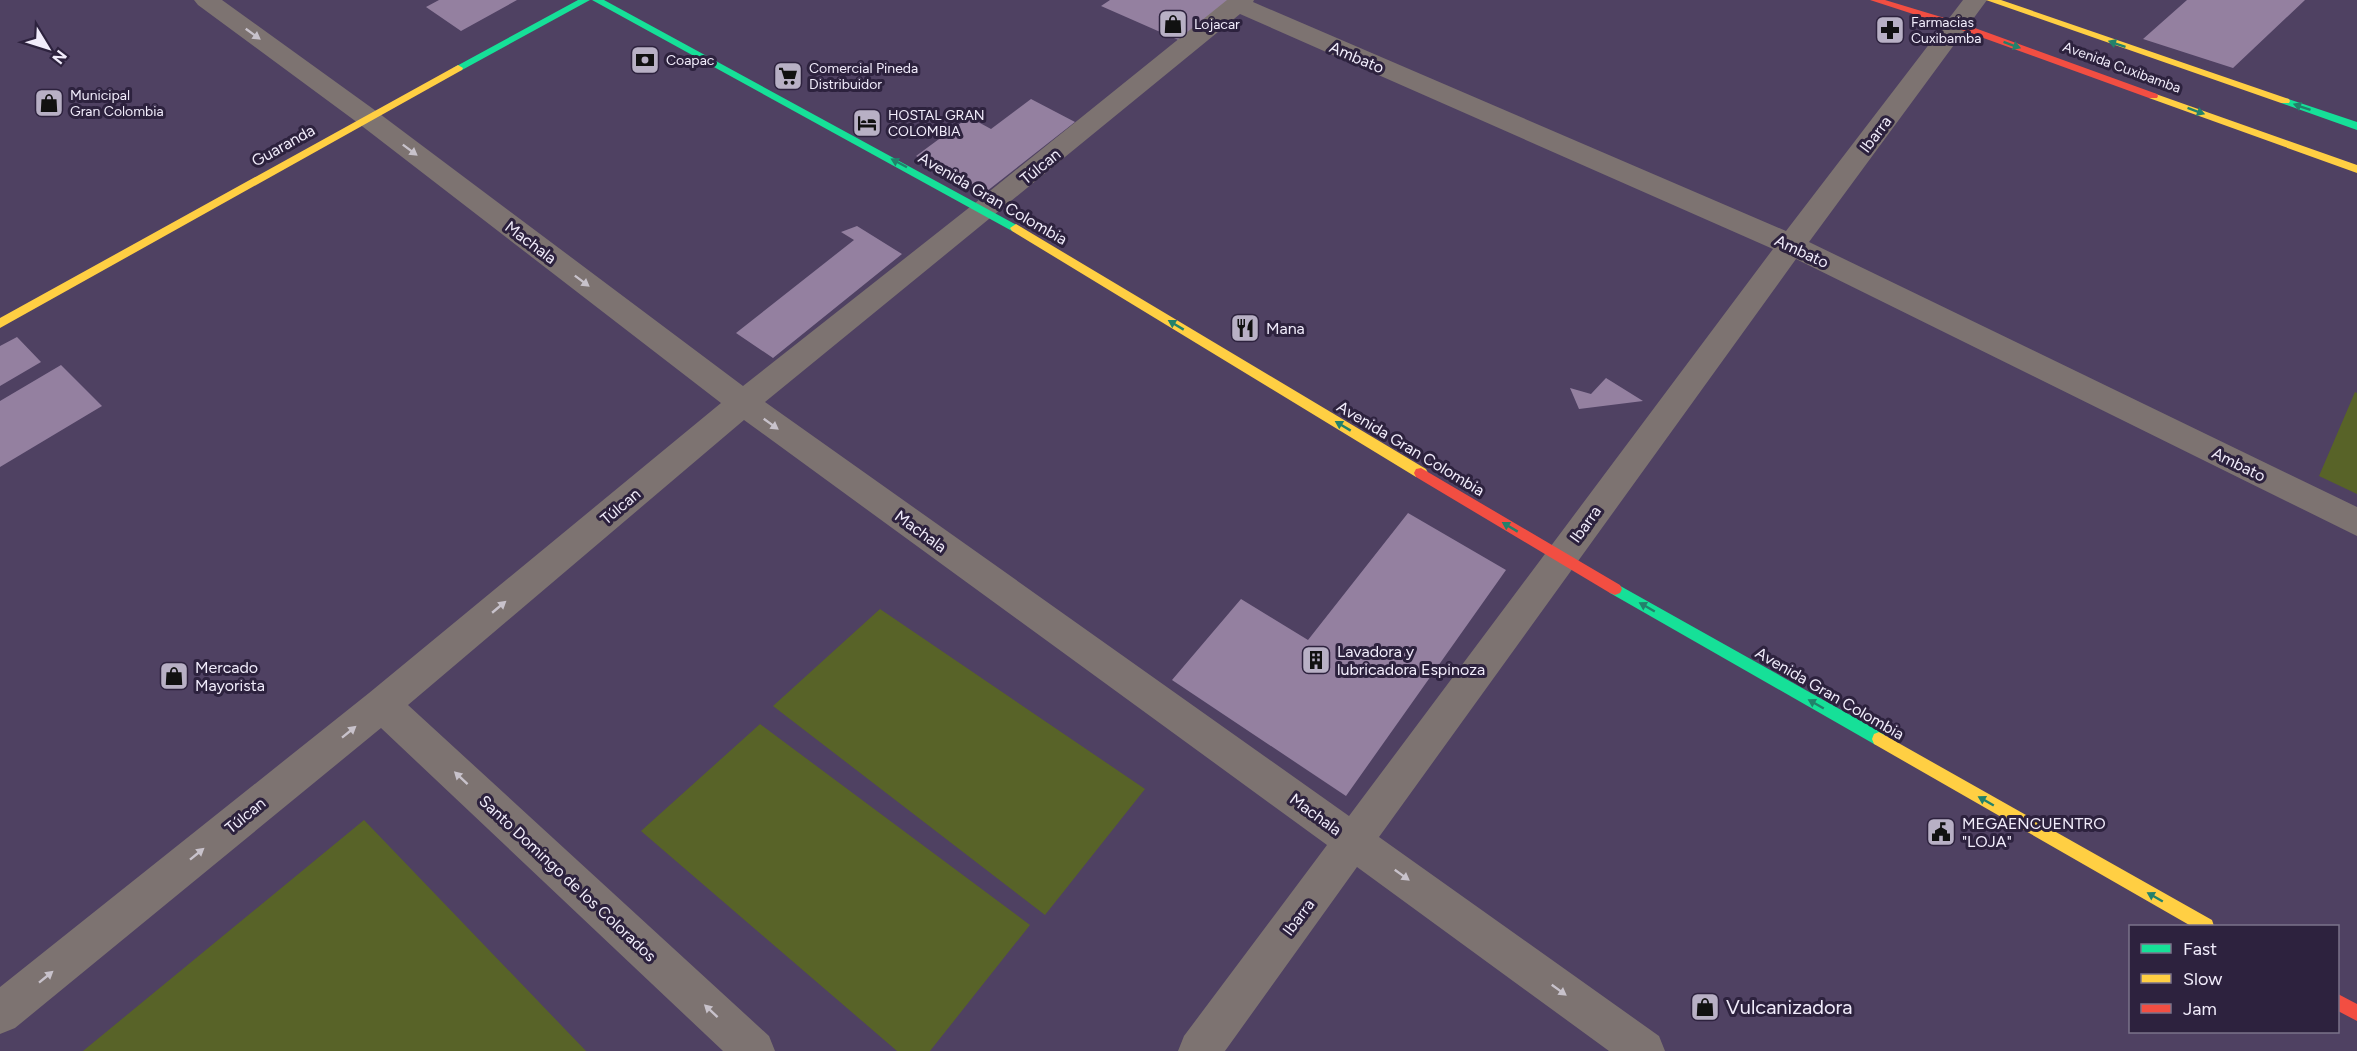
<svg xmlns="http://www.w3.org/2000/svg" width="2357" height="1051" viewBox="0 0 2357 1051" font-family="Figtree,sans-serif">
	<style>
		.green { fill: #586328 }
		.building { fill: #9480a0 }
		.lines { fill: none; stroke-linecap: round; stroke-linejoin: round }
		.street { fill: #7d7371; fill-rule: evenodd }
		.fast { fill: #16e098; fill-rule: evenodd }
		.slow { fill: #ffcf43; fill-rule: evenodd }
		.jam { fill: #f24e42; fill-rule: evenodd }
		.oneway { fill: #c8c2cb }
		.oneway2 { fill: #22816b }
		.labels { text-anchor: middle; stroke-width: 6; stroke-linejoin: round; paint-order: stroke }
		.far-poi-label { font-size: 14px; fill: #f1ecfb; stroke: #2d223e; text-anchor: start }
		.far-street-label { font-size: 14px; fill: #f1ecfb; stroke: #2d223e }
		.street-label { font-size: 16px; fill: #f1ecfb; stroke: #2d223e }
		.poi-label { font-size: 16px; fill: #f1ecfb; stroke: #2d223e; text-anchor: start }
		.near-poi-label { font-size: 20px; fill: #f1ecfb; stroke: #2d223e; text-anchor: start }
	</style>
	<rect width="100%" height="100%" fill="#4f4162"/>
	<path class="green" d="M2355,392L2357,393V494L2319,476Z
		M880,609L1145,789L1045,915L773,706Z
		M760,724L1030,925L930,1051H897L641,831Z
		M364,820L586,1051H83Z"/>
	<path class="building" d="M439,0H517L461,31L426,7Z
		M1110,0H1232L1183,42L1101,6Z
		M2187,0H2305L2233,68L2143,39Z
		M1031,99L1075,122L982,195L916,156L969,117L991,129Z
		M857,226L902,254L773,358L736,333L854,240L841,232Z
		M17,337L41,362L0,386V346Z
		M61,365L102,406L0,467V401Z
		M1606,378L1643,401L1579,409L1570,388L1591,394Z
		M1408,513L1506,570L1346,796L1172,680L1241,599L1308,640Z"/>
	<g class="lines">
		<path class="street" d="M194,0H222L376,111L743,386L975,203L1227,0H1254L1253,2L1786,231L1963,0H1987L1809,242L2357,507V536L1796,259L1379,837L1659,1036L1665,1051H1609L1357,867L1225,1051H1178L1184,1036L1327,845L744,420L408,705L769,1036L775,1051H723L381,728L15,1028L0,1034V987L369,693L721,403L358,123L198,5ZM1240,14L1773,249L1349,816L765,402Z"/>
		<path class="fast" d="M578,0H590L462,70L458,71L453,68Z
			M592,0H604L1022,228L1016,232L1012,231Z
			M2285,98L2357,122V130L2281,103V99Z
			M1615,583L1884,734L1886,739L1884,744L1879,746L1874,744L1610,593L1608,589L1610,585Z"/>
		<path class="slow" d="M1986,0H2001L2289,99L2290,101L2289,103H2281Z
			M458,65L463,68L462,70L0,328V318Z
			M2153,93L2357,165V173L2149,98V94Z
			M1016,224L1426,469L1428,473L1426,477H1416L1012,231L1010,228Z
			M1879,732L2212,920L2214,926H2191L1874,744L1872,739L1874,734Z"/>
		<path class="jam" d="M1870,0H1885L1961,23L2157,94L2158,96L2157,98H2149L1953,27Z
			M1421,468L1620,585L1622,589L1620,593L1615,595L1610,593L1416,477L1414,473L1416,469Z
			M2338,994L2357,1004V1021L2338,1011Z"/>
	</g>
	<defs><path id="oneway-solid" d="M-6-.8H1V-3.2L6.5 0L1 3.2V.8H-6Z" transform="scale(1.5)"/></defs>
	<g class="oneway">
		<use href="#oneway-solid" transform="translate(253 34) rotate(36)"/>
		<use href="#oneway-solid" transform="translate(410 150) rotate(37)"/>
		<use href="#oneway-solid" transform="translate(582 281) rotate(37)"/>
		<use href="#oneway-solid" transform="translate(771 424) rotate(36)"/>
		<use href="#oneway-solid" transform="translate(499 607) rotate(-40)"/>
		<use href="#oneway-solid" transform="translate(349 732) rotate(-39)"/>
		<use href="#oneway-solid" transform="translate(461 778) rotate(-137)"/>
		<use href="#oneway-solid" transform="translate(197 854) rotate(-39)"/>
		<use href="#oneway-solid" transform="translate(1402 875) rotate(36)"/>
		<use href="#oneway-solid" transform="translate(46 977) rotate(-39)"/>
		<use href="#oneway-solid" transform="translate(1559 990) rotate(36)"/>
		<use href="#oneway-solid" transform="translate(711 1011) rotate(-137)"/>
	</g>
	<g class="oneway2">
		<use href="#oneway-solid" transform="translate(2117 44) rotate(-161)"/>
		<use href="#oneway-solid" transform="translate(2012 45) rotate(20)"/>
		<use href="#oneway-solid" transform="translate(2302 107) rotate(-161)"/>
		<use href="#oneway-solid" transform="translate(2196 111) rotate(20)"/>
		<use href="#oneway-solid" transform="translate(899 163) rotate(-152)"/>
		<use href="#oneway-solid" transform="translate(1176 325) rotate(-149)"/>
		<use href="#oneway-solid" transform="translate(1343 426) rotate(-149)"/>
		<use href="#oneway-solid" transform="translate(1510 527) rotate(-149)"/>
		<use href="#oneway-solid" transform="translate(1647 607) rotate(-150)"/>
		<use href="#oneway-solid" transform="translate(1816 704) rotate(-150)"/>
		<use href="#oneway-solid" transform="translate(1986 801) rotate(-150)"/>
		<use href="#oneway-solid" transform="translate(2155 897) rotate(-150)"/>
	</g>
	<defs>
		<g id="shop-square" transform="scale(1.5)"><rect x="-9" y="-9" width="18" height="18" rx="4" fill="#b8b0c5" stroke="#2d223e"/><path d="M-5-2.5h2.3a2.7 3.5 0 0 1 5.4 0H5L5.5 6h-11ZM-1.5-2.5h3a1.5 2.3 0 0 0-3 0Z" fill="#111"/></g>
		<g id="pharmacy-square" transform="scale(1.5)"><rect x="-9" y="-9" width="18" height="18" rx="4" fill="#b8b0c5" stroke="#2d223e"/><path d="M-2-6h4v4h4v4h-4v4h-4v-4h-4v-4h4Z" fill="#111"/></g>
		<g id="bank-square" transform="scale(1.5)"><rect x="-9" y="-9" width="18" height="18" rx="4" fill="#b8b0c5" stroke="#2d223e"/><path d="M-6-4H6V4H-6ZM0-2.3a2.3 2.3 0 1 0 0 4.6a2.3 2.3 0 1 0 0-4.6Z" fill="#111"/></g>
		<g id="supermarket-square" transform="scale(1.5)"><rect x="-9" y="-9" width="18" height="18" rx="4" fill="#b8b0c5" stroke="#2d223e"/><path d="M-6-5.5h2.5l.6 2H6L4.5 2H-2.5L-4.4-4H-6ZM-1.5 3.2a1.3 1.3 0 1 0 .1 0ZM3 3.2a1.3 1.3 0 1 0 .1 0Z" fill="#111"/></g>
		<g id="hotel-square" transform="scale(1.5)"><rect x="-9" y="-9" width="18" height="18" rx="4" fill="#b8b0c5" stroke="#2d223e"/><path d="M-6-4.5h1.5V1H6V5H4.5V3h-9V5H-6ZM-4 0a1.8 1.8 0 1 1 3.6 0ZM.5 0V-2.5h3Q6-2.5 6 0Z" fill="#111"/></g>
		<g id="restaurant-square" transform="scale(1.5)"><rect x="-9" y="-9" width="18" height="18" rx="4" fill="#b8b0c5" stroke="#2d223e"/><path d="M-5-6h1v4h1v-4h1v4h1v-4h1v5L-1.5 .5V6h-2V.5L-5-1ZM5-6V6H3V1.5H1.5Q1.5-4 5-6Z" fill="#111"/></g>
		<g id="building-square" transform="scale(1.5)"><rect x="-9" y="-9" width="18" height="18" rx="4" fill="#b8b0c5" stroke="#2d223e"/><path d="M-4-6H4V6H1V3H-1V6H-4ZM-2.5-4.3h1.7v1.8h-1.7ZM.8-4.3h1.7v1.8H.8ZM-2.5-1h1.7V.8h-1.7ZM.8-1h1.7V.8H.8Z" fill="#111"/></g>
		<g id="civic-square" transform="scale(1.5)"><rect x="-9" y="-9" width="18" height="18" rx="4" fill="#b8b0c5" stroke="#2d223e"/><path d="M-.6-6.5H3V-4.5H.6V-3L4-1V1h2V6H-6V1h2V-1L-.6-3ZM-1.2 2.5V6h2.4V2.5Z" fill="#111"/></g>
	</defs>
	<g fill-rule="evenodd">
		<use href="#shop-square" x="1173" y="24"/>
		<use href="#pharmacy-square" x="1890" y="30"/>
		<use href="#bank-square" x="645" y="60"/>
		<use href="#supermarket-square" x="788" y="76"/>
		<use href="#shop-square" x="49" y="103"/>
		<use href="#hotel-square" x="867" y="123"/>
		<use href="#restaurant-square" x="1245" y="328"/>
		<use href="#building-square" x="1316" y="660"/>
		<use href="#shop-square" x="174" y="676"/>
		<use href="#civic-square" x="1941" y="832"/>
		<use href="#shop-square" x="1705" y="1007"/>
	</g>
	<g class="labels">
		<g class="far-poi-label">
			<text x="1911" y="27">Farmacias<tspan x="1911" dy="16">Cuxibamba</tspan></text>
			<text x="1194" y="29">Lojacar</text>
			<text x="666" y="65">Coapac</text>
			<text x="809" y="73">Comercial Pineda<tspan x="809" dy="16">Distribuidor</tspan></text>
			<text x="70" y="100">Municipal<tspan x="70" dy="16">Gran Colombia</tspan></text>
			<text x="888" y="120">HOSTAL GRAN<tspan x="888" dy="16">COLOMBIA</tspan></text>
		</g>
		<g class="far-street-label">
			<text transform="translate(2122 67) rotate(20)" y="5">Avenida Cuxibamba</text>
		</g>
		<g class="street-label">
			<text transform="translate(1357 57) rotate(23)" y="6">Ambato</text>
			<text transform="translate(1875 134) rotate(-53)" y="6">Ibarra</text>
			<text transform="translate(283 145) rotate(-29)" y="6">Guaranda</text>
			<text transform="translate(1040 166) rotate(-39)" y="6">Túlcan</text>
			<text transform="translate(993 198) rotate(30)" y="6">Avenida Gran Colombia</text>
			<text transform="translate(531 242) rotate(37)" y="6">Machala</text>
			<text transform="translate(1802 251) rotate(25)" y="6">Ambato</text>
			<text transform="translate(1411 448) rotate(31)" y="6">Avenida Gran Colombia</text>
			<text transform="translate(2239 464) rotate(26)" y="6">Ambato</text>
			<text transform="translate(620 506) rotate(-40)" y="6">Túlcan</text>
			<text transform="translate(1585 524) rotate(-54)" y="6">Ibarra</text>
			<text transform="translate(921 531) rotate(36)" y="6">Machala</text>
			<text transform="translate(1830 693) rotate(30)" y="6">Avenida Gran Colombia</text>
			<text transform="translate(1316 814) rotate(36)" y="6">Machala</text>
			<text transform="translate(245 815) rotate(-39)" y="6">Túlcan</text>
			<text transform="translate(568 878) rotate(43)" y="6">Santo Domingo de los Colorados</text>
			<text transform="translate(1298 917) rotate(-53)" y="6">Ibarra</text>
		</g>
		<g class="poi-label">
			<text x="1266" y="334">Mana</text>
			<text x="1337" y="657">Lavadora y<tspan x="1337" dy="18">lubricadora Espinoza</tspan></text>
			<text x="195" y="673">Mercado<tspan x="195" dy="18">Mayorista</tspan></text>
			<text x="1962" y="829">MEGAENCUENTRO<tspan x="1962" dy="18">"LOJA"</tspan></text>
		</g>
		<g class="near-poi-label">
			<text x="1726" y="1014">Vulcanizadora</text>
		</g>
	</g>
	<rect x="2129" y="925" width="210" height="108" fill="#2d223e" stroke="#7b738a" stroke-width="1.5"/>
	<rect x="2141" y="944" width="30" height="9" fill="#16e098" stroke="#7b738a" stroke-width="1.5"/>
	<text x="2183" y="955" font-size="18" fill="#f1ecfb">Fast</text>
	<rect x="2141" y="974" width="30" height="9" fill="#ffcf43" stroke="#7b738a" stroke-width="1.5"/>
	<text x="2183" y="985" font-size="18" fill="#f1ecfb">Slow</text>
	<rect x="2141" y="1004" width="30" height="9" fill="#f24e42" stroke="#7b738a" stroke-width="1.5"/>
	<text x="2183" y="1015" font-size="18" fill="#f1ecfb">Jam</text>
	<g transform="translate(48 48) rotate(128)" stroke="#2d223e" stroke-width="4.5" paint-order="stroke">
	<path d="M0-4.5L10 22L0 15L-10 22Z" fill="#f1ecfb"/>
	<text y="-9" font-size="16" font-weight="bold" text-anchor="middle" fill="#f1ecfb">N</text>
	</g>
</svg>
